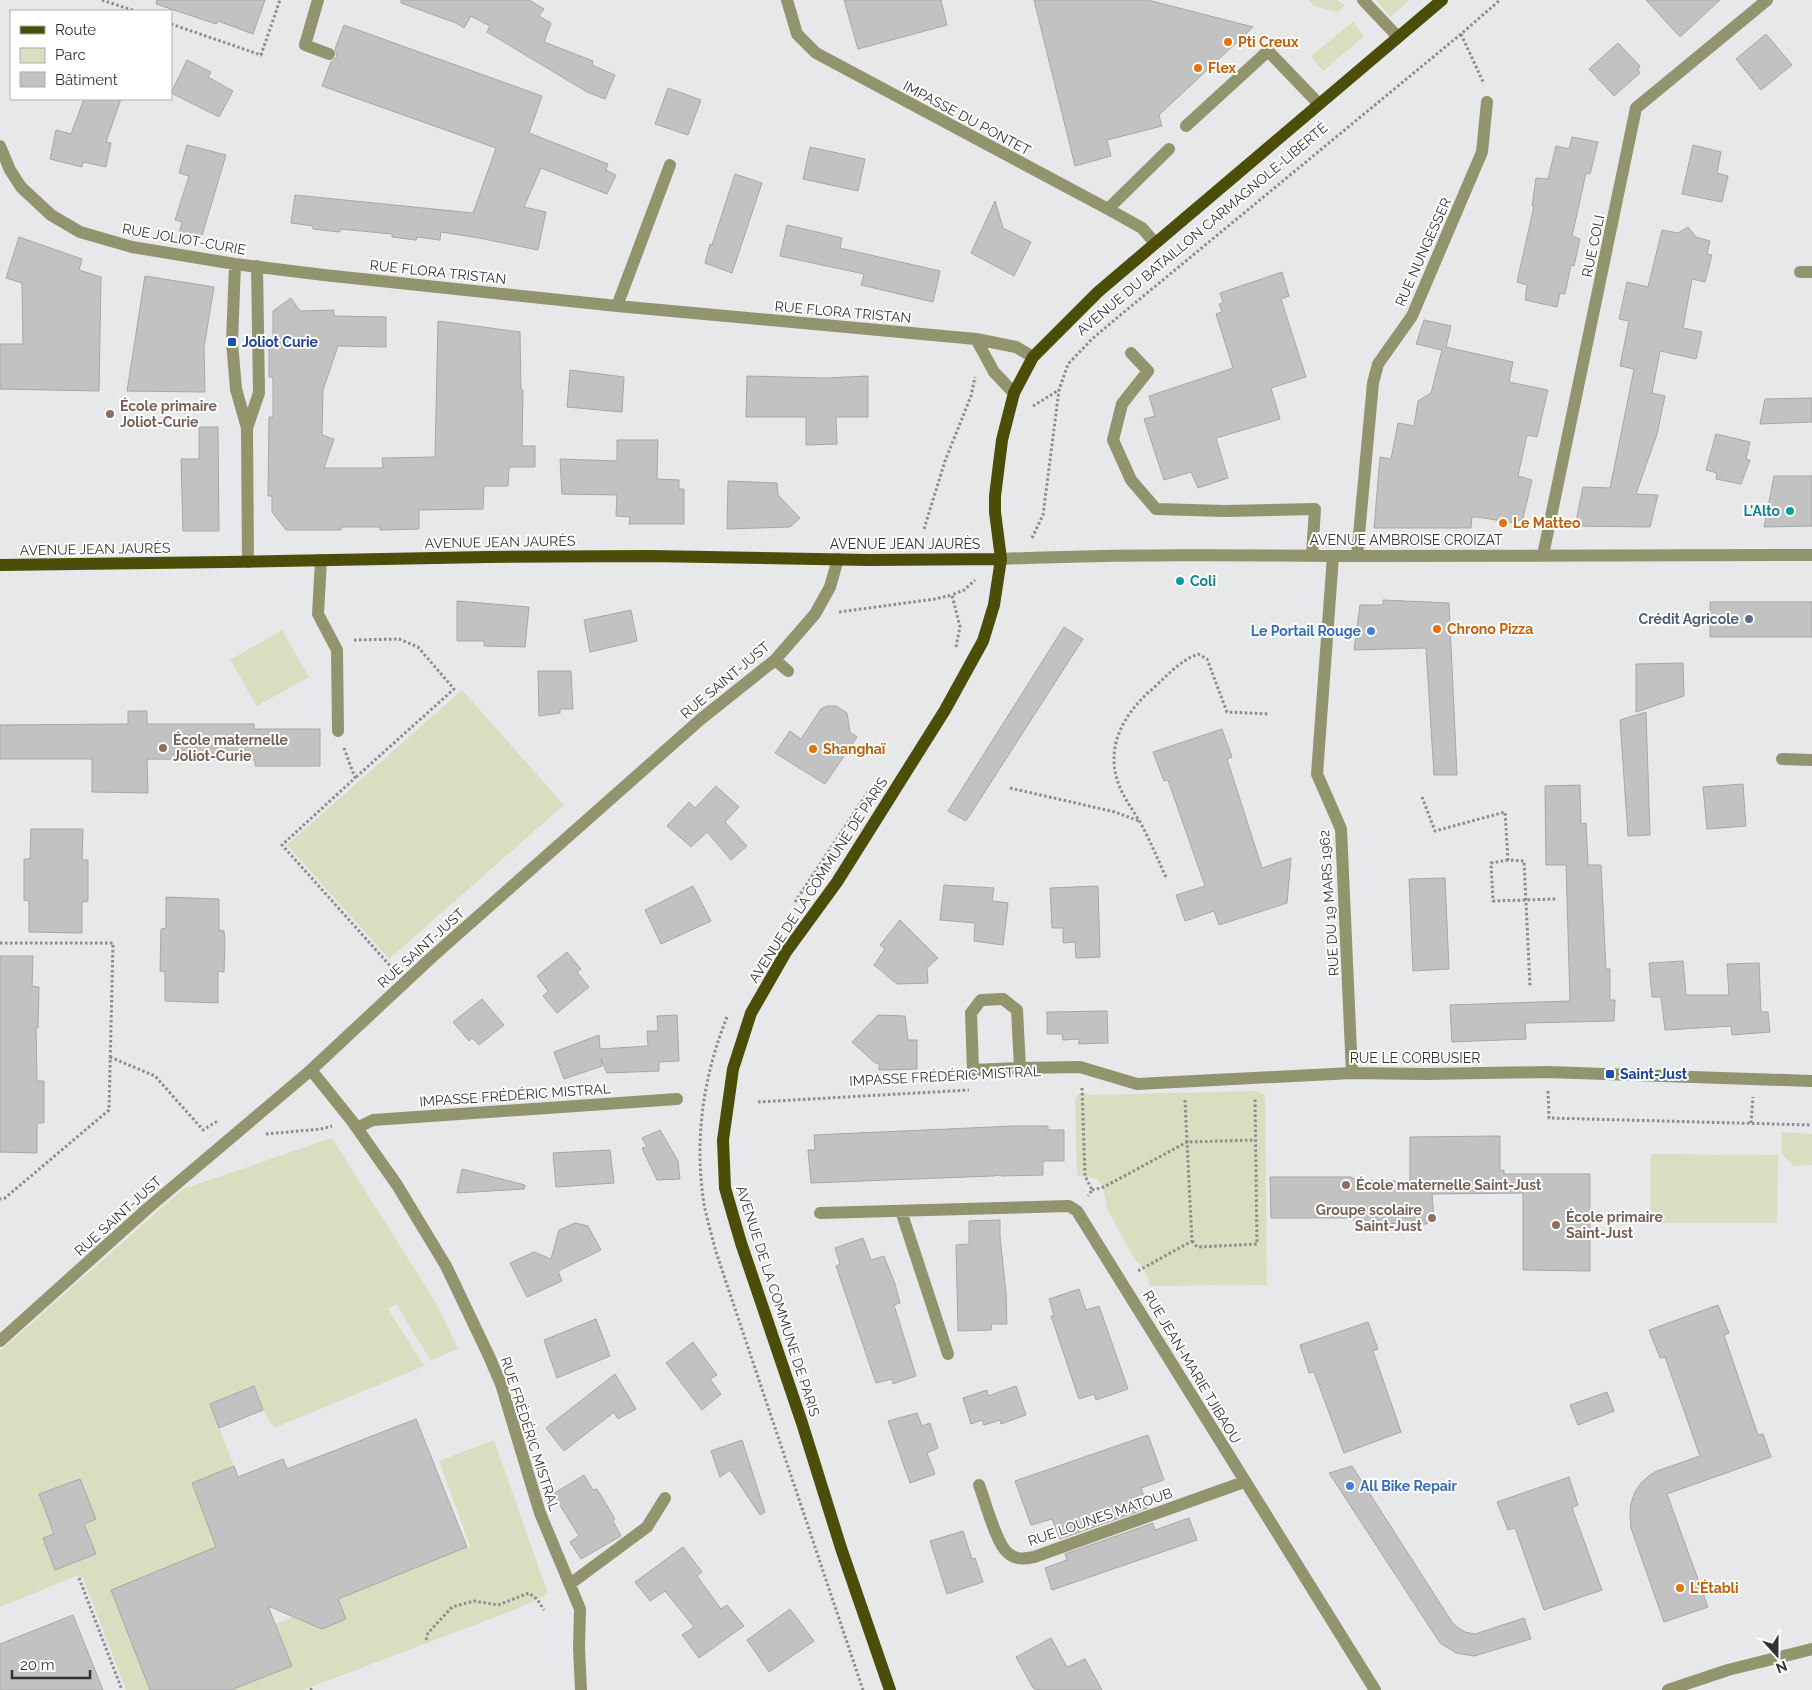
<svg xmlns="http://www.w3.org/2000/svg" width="1812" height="1690" viewBox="0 0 1812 1690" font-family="Raleway,sans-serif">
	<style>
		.green { fill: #d7dfc0 }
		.building { fill: #c3c2c3; stroke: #a8a7a7 }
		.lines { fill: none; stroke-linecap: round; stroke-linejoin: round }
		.path { stroke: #8b8c8d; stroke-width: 3; stroke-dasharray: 2.5 2.5; stroke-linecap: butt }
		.minor { stroke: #91946c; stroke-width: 12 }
		.major { stroke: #4b4d08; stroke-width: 12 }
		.food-dot { fill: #e8710a; stroke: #fff; stroke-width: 2 }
		.transit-dot { fill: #1a4fb4; stroke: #fff; stroke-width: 2 }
		.education-dot { fill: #8d6e63; stroke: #fff; stroke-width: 2 }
		.culture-dot { fill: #0f9aa8; stroke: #fff; stroke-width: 2 }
		.service-dot { fill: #5c6f8a; stroke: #fff; stroke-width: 2 }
		.shop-dot { fill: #3f7fe0; stroke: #fff; stroke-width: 2 }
		.labels { text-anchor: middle; stroke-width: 4; stroke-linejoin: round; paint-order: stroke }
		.food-label { font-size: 14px; font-weight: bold; fill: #c56008; stroke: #fff; text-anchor: start }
		.street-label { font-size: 14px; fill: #323333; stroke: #fff }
		.transit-label { font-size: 14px; font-weight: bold; fill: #164399; stroke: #fff; text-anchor: start }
		.education-label { font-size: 14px; font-weight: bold; fill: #785e54; stroke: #fff; text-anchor: start }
		.culture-label { font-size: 14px; font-weight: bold; fill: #0d838f; stroke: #fff; text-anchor: end }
		.service-label { font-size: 14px; font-weight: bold; fill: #4e5e75; stroke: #fff; text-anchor: end }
		.shop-label { font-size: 14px; font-weight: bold; fill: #366cbe; stroke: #fff; text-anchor: end }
	</style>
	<rect width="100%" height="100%" fill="#e7e8e9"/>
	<path class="green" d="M1308,0H1337L1345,5L1338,12L1314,6Z
		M1376,0H1410L1390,17Z
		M1353,22L1364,36L1323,71L1311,56Z
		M282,630L309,677L257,706L230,660Z
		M462,690L564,805L389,959L287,845Z
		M1255,1091L1265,1095L1267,1285L1150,1286L1144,1268L1134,1259L1107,1208L1103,1187L1097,1179L1077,1175L1075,1098L1082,1092L1090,1095Z
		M1781,1132L1812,1134V1165L1793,1166L1782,1154Z
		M332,1138L436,1303L458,1348L431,1361L396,1304L388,1309L424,1366L274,1428L263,1410L253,1386L210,1404L234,1466L192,1483L216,1547L111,1590L150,1690H126L83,1578L76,1576L0,1607V1351L183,1189Z
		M1651,1154L1778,1155L1777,1223H1650Z
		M494,1440L548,1594L519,1608L303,1690H231L292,1666L276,1624L293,1617L322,1629L346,1619L338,1599L467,1547L471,1548L439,1461Z"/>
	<path class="building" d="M157,0H265L253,34L218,21L216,24L156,4Z
		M401,0H529L544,9L539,16L551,23L544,42L593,61L592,65L615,75L605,99L587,92L487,32L490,26L471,16L464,28L456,23L401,3Z
		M844,0H941L947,25L858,49Z
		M1034,0H1148L1253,27L1159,115L1162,126L1107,140L1111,156L1075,166Z
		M1646,0H1720L1680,37Z
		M344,25L542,96L529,133L608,164L606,170L616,175L607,194L541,168L524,207L546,212L538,250L479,238L441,232L440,240L417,237L416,240L392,237V234L340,229V232L313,229V226L291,223L295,195L473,213L496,148L322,86L331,62L337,56L335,49Z
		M1766,34L1792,65L1761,90L1736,59Z
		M1618,43L1640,66L1638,70L1640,73L1614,96L1589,69Z
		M187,60L211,72L208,77L233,91L219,117L171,93Z
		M668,88L701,100L688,135L655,124Z
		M84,99H121L106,142L111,143L106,167L83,162L82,167L50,159L56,130L71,134Z
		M1572,137L1598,142L1590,174L1586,173L1575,223L1572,236L1580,239L1574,266L1571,265L1565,294L1560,293L1557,307L1525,300L1527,285L1517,282L1534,206H1532L1536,178L1548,179L1556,146L1569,149Z
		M187,145L226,155L201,239L179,234L182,222L175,220L189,176L179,173Z
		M1693,145L1721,152L1717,173L1728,176L1722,202L1682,194Z
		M810,147L865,159L858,191L803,179Z
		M735,174L762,183L732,273L705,263L710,244L712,245Z
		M995,201L1003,228L1031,242L1014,276L971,253Z
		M787,225L842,238L840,248L940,271L933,302L861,285L864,274L780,256Z
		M1688,227L1696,237L1710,241L1707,254L1712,255L1705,282L1692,279L1683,328L1702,332L1696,359L1660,351L1652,393L1665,396L1657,434L1636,494L1658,495L1650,527L1575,526L1583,487L1610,488L1621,434L1634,369L1620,366L1629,321L1619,319L1627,282L1648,287L1662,230L1678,233Z
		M19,237L82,259L79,270L101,277L99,391L0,389V344H23L22,283L6,278Z
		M1282,272L1289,296L1281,299L1306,377L1271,388L1280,419L1216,438L1228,478L1198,488L1191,472L1164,480L1144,419L1155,416L1149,396L1233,368L1216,314L1222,312L1219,304L1223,303L1220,293Z
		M145,276L214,287L204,347L205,392L127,391Z
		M291,298L300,311L334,310V316L386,317V347L338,346L323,390L322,435L334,439L324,468H383L382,458L435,457L438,321L520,332L521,390H523L522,446H535V467H509L508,486H484L483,509L419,510V529L380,530V527H341V530H286L272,512V496H268L269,417H273V377H269V344H273V311Z
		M1424,320L1451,326L1446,347L1513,362L1509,382L1548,390L1537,437L1527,435L1518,476L1532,480L1523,518L1515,523L1477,517H1472L1471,528H1374L1380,457L1391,459L1398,423L1414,426L1418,401L1431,393L1442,350L1416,344Z
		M570,370L624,377L622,412L567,407Z
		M747,376L826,378L868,376V417H836L837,444L806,445V417H746Z
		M1812,398V422L1760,424L1765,399Z
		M199,427H218L219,531H183L181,459H199Z
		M1716,434L1750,442L1746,459L1750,460L1741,484L1716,479L1717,473L1706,470Z
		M617,440H658L657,479L679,480V489H684V524H629L630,517L616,516L617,495L562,494L560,459L617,461Z
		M1774,476H1812V526L1764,527Z
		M728,481L777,483L778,495L800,518L790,527L727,529Z
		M1383,600L1449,603L1457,775H1434L1426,648L1354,650L1360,605H1383Z
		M457,601L529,607L525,647L484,646V641H457Z
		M1710,602H1812V637H1710Z
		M631,610L637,641L590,652L584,620Z
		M1064,627L1083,639L966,821L948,811Z
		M1683,663L1684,696L1636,712V664Z
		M538,671H571L573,709H560V713L539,716Z
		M827,706H836L847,713L850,732L857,737L825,784L775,753L790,731L801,739L821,709Z
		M128,711H147V724H254V729H320V766H255V760L147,759L148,793L92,792V759H0V725L128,724Z
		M1646,712L1650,835L1628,836L1620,720Z
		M1222,729L1232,757L1227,759L1262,868L1291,858L1287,903L1219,925L1214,911L1185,921L1176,895L1205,886L1168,780L1164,781L1153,752Z
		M1743,784L1746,826L1707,829L1703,787Z
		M1580,785L1581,824L1586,823L1588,865H1601L1606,969H1610V1000H1615L1614,1021L1525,1023L1526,1039L1452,1042L1450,1005L1570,1001L1566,865H1546L1545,786Z
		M716,786L739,807L725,822L747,846L731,860L707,832L691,847L667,826L689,802L695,808Z
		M31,829H83L82,860H88V901L82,902V933L29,932V901L24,900V859H30Z
		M1445,878L1449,969L1413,971L1409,879Z
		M944,885L994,888L992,901L1008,903L1003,945L974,941L975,923L940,920Z
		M693,886L711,921L661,944L645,910Z
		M1098,886L1100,957L1076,958L1075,942L1063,943V928H1052L1050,888Z
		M166,897L219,899V930L224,931L225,941L224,972L218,971V1003L165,1001V972L160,971L161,929L166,928Z
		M900,920L938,958L927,968L928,983L897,984L874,965L885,949L880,945Z
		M567,952L581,969L577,972L589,987L557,1013L543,996L548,991L537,976Z
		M0,956H33L32,986L39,987L38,1028H36L37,1081H44V1123H37V1153L0,1152Z
		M1683,961L1686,995H1729L1727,964L1759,963L1761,1012H1768L1770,1032L1732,1035L1731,1026L1665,1030L1661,997H1652L1649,963Z
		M482,999L504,1025L479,1045L472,1038L469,1041L453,1022Z
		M1107,1011L1108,1043L1079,1044V1039L1063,1040L1062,1034H1047V1012Z
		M677,1015L679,1061L659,1062V1071L607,1073L601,1059L602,1066L564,1079L554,1052L599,1035L600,1049L648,1046L647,1031H658L657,1016Z
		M878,1015L905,1016L908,1040H917V1069L879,1070V1063H875L852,1042Z
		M1014,1126H1048V1130H1064V1161H1043V1175L1001,1176L1000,1175L992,1176L811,1183L808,1150H815L814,1135Z
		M660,1130L678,1161L680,1179L657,1180L642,1148L647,1147L642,1138Z
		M1500,1136V1171L1504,1170V1174H1590V1271L1523,1270V1193L1432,1194L1434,1218L1426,1224L1359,1223L1350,1218H1271L1270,1177H1351L1358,1181H1410V1137Z
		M610,1150L614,1183L556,1187L553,1153Z
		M462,1169L525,1185L524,1189L457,1193Z
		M1000,1220V1236L1006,1293L1007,1324H992L991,1330L958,1331L956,1245L969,1244V1221Z
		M575,1223L588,1226L601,1250L558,1271L562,1281L527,1297L510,1263L534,1252L551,1259L559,1230Z
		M863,1238L871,1260L884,1256L895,1284L900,1303L894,1305L916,1376L893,1384L892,1379L876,1383L836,1266L840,1264L835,1248Z
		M1079,1289L1086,1310L1099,1306L1128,1389L1096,1400L1094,1394L1079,1399L1051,1316L1054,1315L1049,1299Z
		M1718,1305L1729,1333L1724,1335L1758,1435L1763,1434L1771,1457L1667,1494L1708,1607L1664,1622L1631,1528L1630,1514L1631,1503L1635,1492L1641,1483L1650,1475L1657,1471L1700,1456L1665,1357L1660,1358L1649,1330Z
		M596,1319L610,1356L557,1378L544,1340Z
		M1368,1322L1378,1349L1373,1351L1401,1432L1344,1453L1314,1372L1309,1373L1300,1345Z
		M693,1342L717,1375L710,1379L721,1394L702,1410L666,1363Z
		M615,1374L636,1409L618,1419L614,1412L564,1451L546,1428Z
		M254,1386L263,1410L219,1428L210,1404Z
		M1016,1386L1026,1415L1001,1424L1000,1420L984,1425L982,1420L971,1424L963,1398L987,1390L988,1396Z
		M1607,1392L1614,1411L1578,1425L1570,1405Z
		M917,1413L922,1426L930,1423L938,1448L927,1453L935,1474L910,1483L888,1421Z
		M416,1419L467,1547L338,1599L346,1619L322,1629L268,1606L292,1666L231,1690H150L111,1590L216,1547L192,1483L234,1466L238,1477L283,1459L287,1469Z
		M1148,1435L1164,1480L1141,1488L1148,1508L1060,1539L1052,1519L1031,1525L1015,1481Z
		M742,1440L765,1512L760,1515L730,1470L720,1477L711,1451Z
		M1352,1466L1452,1622L1457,1627L1465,1632L1475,1634L1524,1618L1531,1639L1474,1656L1456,1653L1440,1643L1329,1473Z
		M584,1475L593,1490L597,1489L615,1519L613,1521L621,1536L581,1559L570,1542L579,1536L553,1494Z
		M1569,1477L1578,1505L1572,1508L1602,1590L1544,1610L1515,1528L1508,1530L1497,1502Z
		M80,1479L96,1519L84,1524L96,1554L55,1570L43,1538L54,1534L39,1494Z
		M1189,1518L1197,1540L1052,1590L1045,1568L1067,1560L1065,1554L1153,1523L1155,1530Z
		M963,1531L972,1559L975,1558L983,1582L947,1594L930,1541Z
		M683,1547L702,1572L697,1576L721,1609L727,1605L744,1626L699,1658L682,1635L694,1627L665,1591L650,1601L635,1582Z
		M790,1609L814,1641L769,1672L747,1640Z
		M73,1615L103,1690H0V1644Z
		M1051,1638L1067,1667L1085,1659L1102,1690H1039L1033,1688L1016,1657Z"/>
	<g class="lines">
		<path class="path" d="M102,0L135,11
			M171,24L261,55L280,0
			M1461,34L1484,84
			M1033,406L1059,390
			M924,529L945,461L971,396L975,377
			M1032,538L1043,515L1059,390L1068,364L1092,339L1118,317L1461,34L1500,0
			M839,612L935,599L952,595
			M354,640L399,639L418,647L454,689L355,778
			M956,647L960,627L952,595L964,590L975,580
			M344,748L355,778L282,845L393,969
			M1010,788L1115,812L1139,821
			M1422,797L1435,831L1505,812L1508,860L1524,861L1530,986
			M1508,860L1491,863L1493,901L1557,899
			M1166,877C1157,858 1150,840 1140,822C1134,812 1127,802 1122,792C1103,753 1120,718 1150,691C1166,677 1179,661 1198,654L1207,659L1227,712L1269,714
			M795,902L870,789
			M0,943H113L109,1110L5,1198L0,1199
			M727,1017C703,1077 694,1140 704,1204C707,1220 712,1236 716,1252L863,1690
			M110,1057L155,1076L203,1130L216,1122L218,1125
			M1082,1088L1085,1176L1092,1190L1088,1196
			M1548,1091L1549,1118L1812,1125
			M1185,1100L1187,1142L1255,1140
			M758,1102L969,1090
			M1751,1123L1753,1097
			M266,1134L321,1129L332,1126
			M1092,1190L1104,1187L1187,1142L1192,1241L1136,1272
			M1192,1241L1197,1247L1257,1244L1255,1098
			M79,1578L122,1690
			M426,1640L428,1633L452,1607L474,1601L498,1605L529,1593L537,1599L544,1610
			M310,1690L314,1688"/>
		<path class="minor" d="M318,0L305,45L329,54
			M787,0L797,34L816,53L1108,209L1142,228L1155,243
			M1363,0L1398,37
			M1186,126L1268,51L1319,104
			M0,146L10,170L21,187L51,215L80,232L132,247L235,264L324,275L617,306L976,339L1016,347L1033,357
			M1108,209L1169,149
			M235,264L232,342L236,389L247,428
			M1800,272H1812
			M617,306L670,165
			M976,339L994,372L1014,393
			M1131,353L1148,371L1122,404L1113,440L1131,480L1156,509L1225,511L1315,509L1312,555
			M1543,555L1636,108L1767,0
			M1333,556L1317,774L1341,829L1352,1073
			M1357,556L1373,383L1378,364L1412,316L1482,152L1487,102
			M1001,559C1119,554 1237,555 1355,556C1508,557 1660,556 1812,555
			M321,560L318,614L337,650L338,731
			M248,562L247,428L259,393L257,266
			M775,660L788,671
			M1782,759L1812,760
			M1003,999L1017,1010L1020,1068L973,1070L971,1013L981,1000Z
			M1020,1068L1080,1067L1137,1084L1352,1073L1426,1074L1547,1072L1812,1081
			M311,1070L352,1121L397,1185L446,1266L488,1354L501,1384L540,1513L580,1609L579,1648L581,1690
			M357,1128L373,1120L677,1099
			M901,1211L948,1354
			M820,1213L1069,1206L1077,1211L1375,1690
			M0,1341L148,1208L311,1070L432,957L701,719L775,660L815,614L830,587L838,559
			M979,1485C985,1500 996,1544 1008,1553C1016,1560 1024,1559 1034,1557L1244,1482
			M570,1584L647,1527L665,1498
			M1668,1690L1728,1670L1812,1649"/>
		<path class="major" d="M0,565L226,562L487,557L650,556L869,560L1001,559
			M890,1690L841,1548L802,1423L741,1243L725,1188L723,1140L733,1069L751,1013L786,952L837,882L945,710L983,641L994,605L1001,559L995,512V496L1002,440L1014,393L1033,357L1098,292L1442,0"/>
	</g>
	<g class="food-dot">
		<circle cx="1228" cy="42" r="5"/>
		<circle cx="1198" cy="68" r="5"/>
		<circle cx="1503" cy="523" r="5"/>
		<circle cx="1437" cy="629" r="5"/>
		<circle cx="813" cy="749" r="5"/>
		<circle cx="1680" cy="1588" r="5"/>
	</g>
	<g class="transit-dot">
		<rect x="227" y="337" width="10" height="10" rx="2.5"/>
		<rect x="1605" y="1069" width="10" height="10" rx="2.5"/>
	</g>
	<g class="education-dot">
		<circle cx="110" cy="414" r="5"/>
		<circle cx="163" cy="748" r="5"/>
		<circle cx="1346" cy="1185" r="5"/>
		<circle cx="1432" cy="1218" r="5"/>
		<circle cx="1556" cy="1225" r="5"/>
	</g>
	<g class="culture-dot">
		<circle cx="1790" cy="511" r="5"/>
		<circle cx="1180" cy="581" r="5"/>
	</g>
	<circle class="service-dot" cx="1749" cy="619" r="5"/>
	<g class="shop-dot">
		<circle cx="1371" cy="631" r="5"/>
		<circle cx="1350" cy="1486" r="5"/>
	</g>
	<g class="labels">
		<g class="food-label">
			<text x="1238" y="47">Pti Creux</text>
			<text x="1208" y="73">Flex</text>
			<text x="1513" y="528">Le Matteo</text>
			<text x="1447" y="634">Chrono Pizza</text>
			<text x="823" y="754">Shanghaï</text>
			<text x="1690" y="1593">L'Établi</text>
		</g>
		<g class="street-label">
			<text transform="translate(967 118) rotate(28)" y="5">IMPASSE DU PONTET</text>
			<text transform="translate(1202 229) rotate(-40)" y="5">AVENUE DU BATAILLON CARMAGNOLE-LIBERTÉ</text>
			<text transform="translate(184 239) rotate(10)" y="5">RUE JOLIOT-CURIE</text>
			<text transform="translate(1593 246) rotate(-78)" y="5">RUE COLI</text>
			<text transform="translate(1423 252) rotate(-66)" y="5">RUE NUNGESSER</text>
			<text transform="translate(438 272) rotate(6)" y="5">RUE FLORA TRISTAN</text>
			<text transform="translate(843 312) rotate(5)" y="5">RUE FLORA TRISTAN</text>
			<text x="1406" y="545">AVENUE AMBROISE CROIZAT</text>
			<text transform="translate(500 542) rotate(-1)" y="5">AVENUE JEAN JAURÈS</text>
			<text x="905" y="549">AVENUE JEAN JAURÈS</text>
			<text transform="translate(95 549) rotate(-1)" y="5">AVENUE JEAN JAURÈS</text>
			<text transform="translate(725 680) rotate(-40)" y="5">RUE SAINT-JUST</text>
			<text transform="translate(818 880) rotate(-57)" y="5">AVENUE DE LA COMMUNE DE PARIS</text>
			<text transform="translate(1329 903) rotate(-94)" y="5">RUE DU 19 MARS 1962</text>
			<text transform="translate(421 948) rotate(-42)" y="5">RUE SAINT-JUST</text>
			<text x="1415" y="1063">RUE LE CORBUSIER</text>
			<text transform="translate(945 1076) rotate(-3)" y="5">IMPASSE FRÉDÉRIC MISTRAL</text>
			<text transform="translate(515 1095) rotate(-4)" y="5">IMPASSE FRÉDÉRIC MISTRAL</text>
			<text transform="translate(118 1216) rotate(-42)" y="5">RUE SAINT-JUST</text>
			<text transform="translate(778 1301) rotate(72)" y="5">AVENUE DE LA COMMUNE DE PARIS</text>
			<text transform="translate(1192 1367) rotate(59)" y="5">RUE JEAN-MARIE TJIBAOU</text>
			<text transform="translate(530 1434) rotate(72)" y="5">RUE FRÉDÉRIC MISTRAL</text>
			<text transform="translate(1100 1517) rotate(-19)" y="5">RUE LOUNES MATOUB</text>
		</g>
		<g class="transit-label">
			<text x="242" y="347">Joliot Curie</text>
			<text x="1620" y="1079">Saint-Just</text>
		</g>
		<g class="education-label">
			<text x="120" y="411">École primaire<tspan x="120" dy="16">Joliot-Curie</tspan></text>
			<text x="173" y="745">École maternelle<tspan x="173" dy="16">Joliot-Curie</tspan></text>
			<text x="1356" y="1190">École maternelle Saint-Just</text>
			<text x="1422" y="1215" text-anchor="end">Groupe scolaire<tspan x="1422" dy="16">Saint-Just</tspan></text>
			<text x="1566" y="1222">École primaire<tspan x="1566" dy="16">Saint-Just</tspan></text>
		</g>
		<g class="culture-label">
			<text x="1780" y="516">L'Alto</text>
			<text x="1190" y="586" text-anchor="start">Coli</text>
		</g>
		<g class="service-label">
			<text x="1739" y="624">Crédit Agricole</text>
		</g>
		<g class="shop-label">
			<text x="1361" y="636">Le Portail Rouge</text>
			<text x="1360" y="1491" text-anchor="start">All Bike Repair</text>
		</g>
	</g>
	<rect x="10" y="10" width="162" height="90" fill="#ffffff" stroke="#adadad"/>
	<rect x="20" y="26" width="25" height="8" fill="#4b4d08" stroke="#adadad"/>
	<text x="55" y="35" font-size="15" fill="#323333">Route</text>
	<rect x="20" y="48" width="25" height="15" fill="#d7dfc0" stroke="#adadad"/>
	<text x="55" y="60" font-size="15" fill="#323333">Parc</text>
	<rect x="20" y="72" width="25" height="15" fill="#c3c2c3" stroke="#adadad"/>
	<text x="55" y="85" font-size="15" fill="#323333">Bâtiment</text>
	<g transform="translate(1777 1655) rotate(159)" stroke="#ffffff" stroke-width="4" paint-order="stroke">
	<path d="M0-4L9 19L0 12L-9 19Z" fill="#323333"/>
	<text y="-8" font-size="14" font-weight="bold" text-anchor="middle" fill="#323333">N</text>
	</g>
	<path d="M12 1670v8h78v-8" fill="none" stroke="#323333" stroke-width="2.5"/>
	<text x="20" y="1670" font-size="15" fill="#323333" stroke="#ffffff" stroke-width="4" paint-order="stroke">20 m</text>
</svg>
